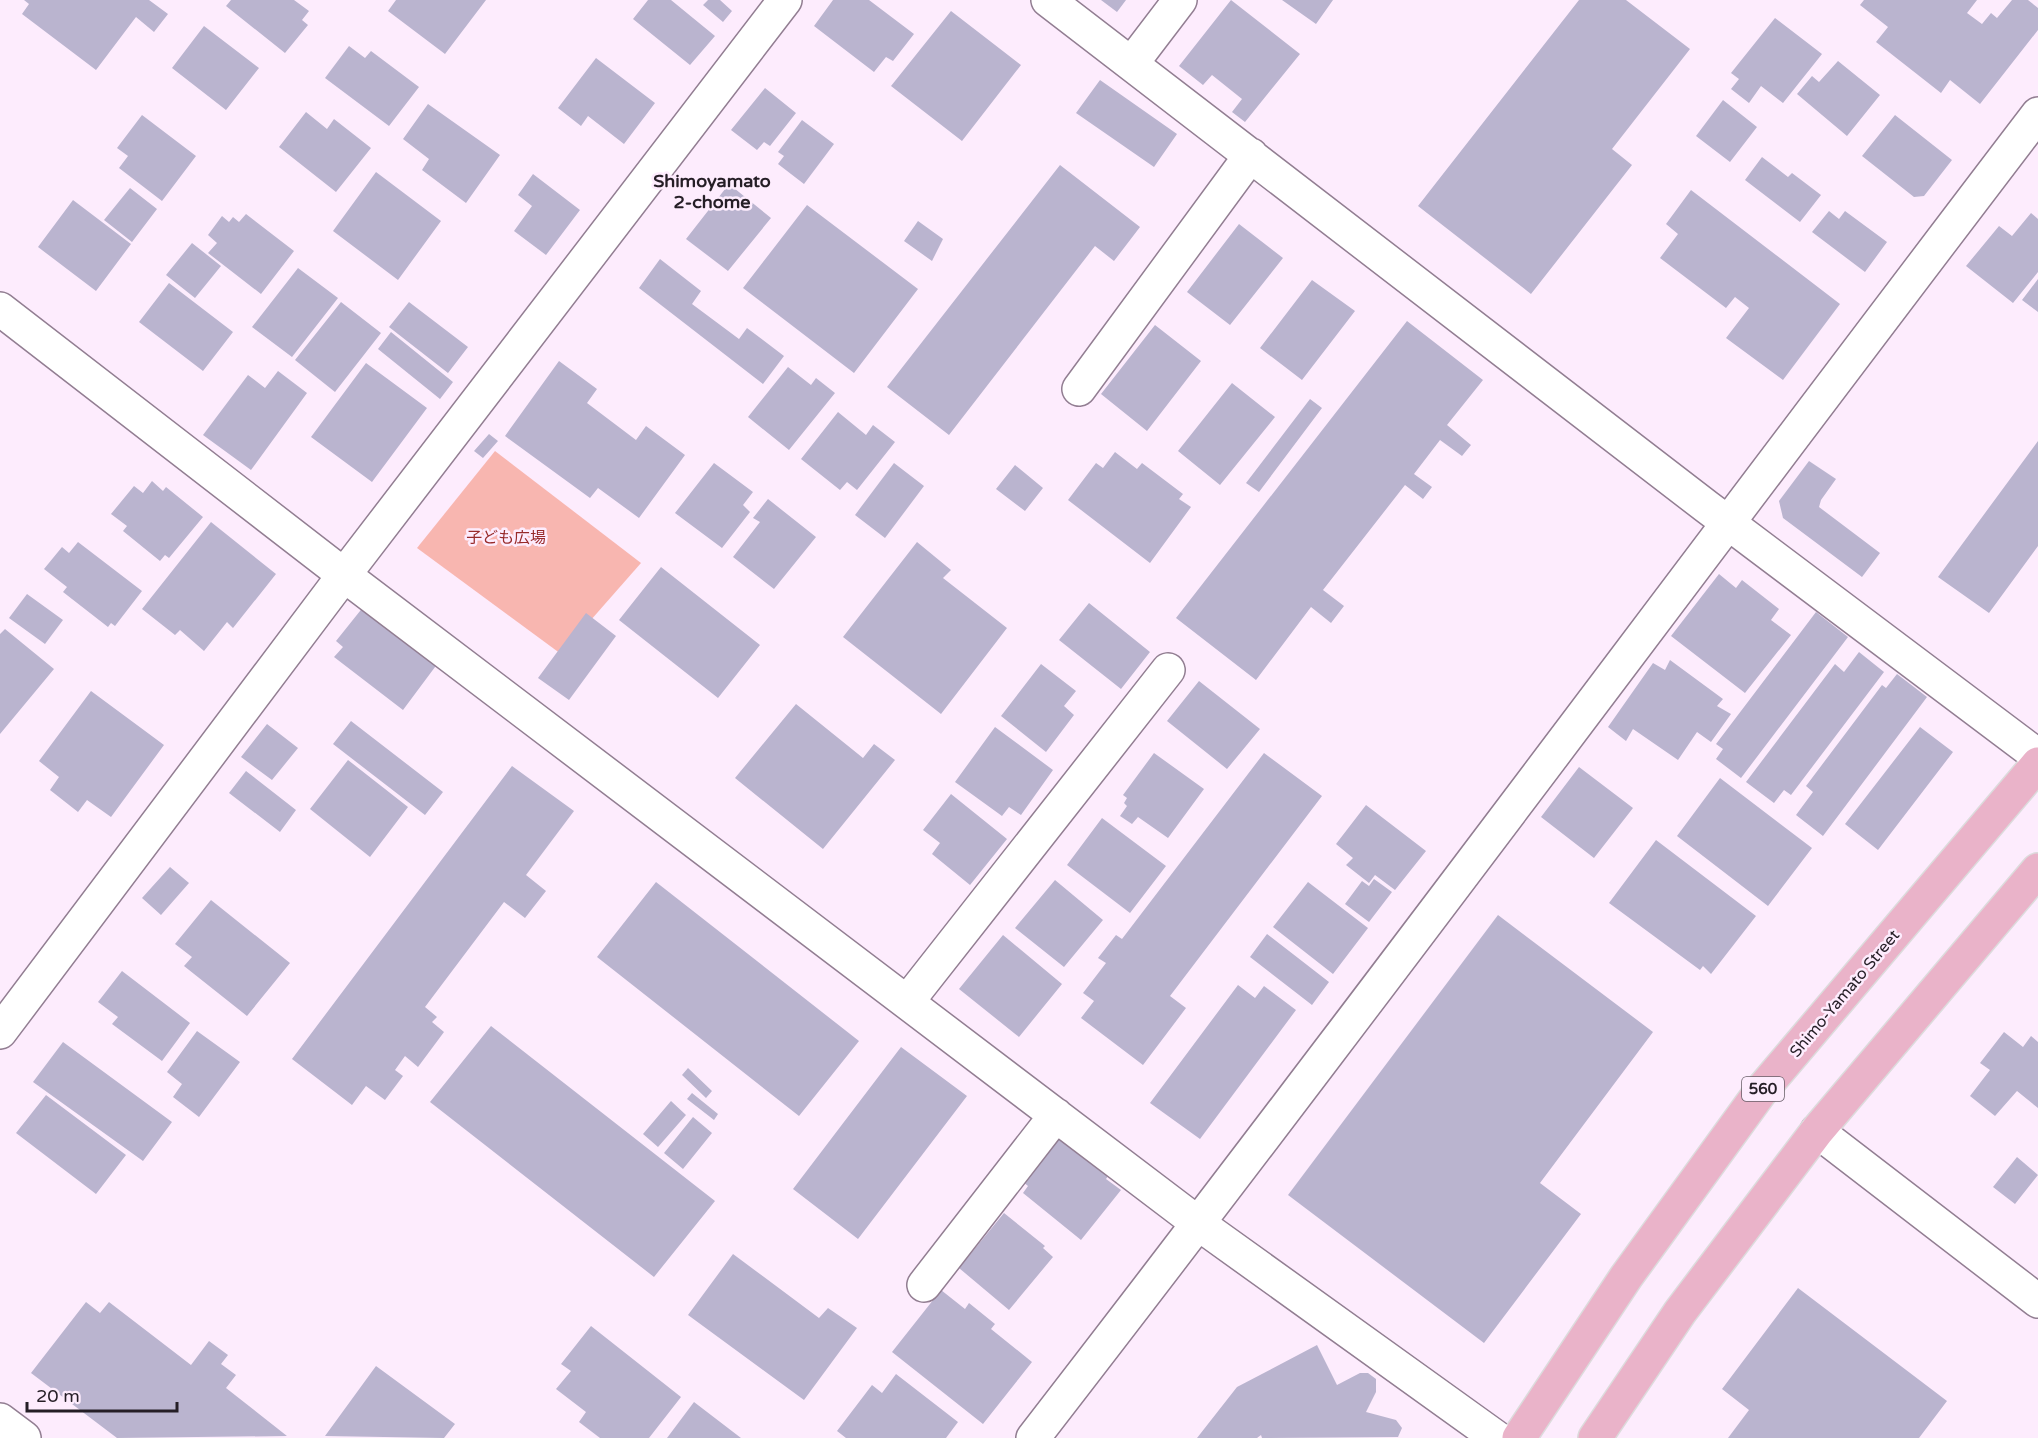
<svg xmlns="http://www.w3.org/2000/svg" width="2038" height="1438" viewBox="0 0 2038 1438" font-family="'Varela Round','Noto Sans JP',sans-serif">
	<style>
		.green { fill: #f8b6b0 }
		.building { fill: #bab4cf }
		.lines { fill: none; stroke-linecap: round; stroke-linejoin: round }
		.street-casing { stroke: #927e92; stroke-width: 36 }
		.secondary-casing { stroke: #927e92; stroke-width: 36 }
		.primary-casing { stroke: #dcdbdc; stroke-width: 36 }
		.street { stroke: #fff; stroke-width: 33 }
		.secondary { stroke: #fff; stroke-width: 33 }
		.primary { stroke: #eab3c9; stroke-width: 33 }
		.labels { text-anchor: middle; stroke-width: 5; stroke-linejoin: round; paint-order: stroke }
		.shield { fill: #fdecfd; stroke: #665c66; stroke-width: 1.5 }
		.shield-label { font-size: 15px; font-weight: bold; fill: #251e26 }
		.park-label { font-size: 16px; fill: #982b2b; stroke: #fdecfd }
		.street-label { font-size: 16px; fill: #251e26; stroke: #fdecfd }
		.neighbourhood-label { font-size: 18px; font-weight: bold; fill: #251e26; stroke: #fdecfd }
	</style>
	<rect width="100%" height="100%" fill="#fdecfd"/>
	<path class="green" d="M495,451L641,563L561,654L417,548Z"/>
	<path class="building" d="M24,0H149L168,14L154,32L136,17L96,70L22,14L29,4Z
		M231,0H294L309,11L302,20L308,25L285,53L226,6Z
		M396,0H486L445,54L388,11Z
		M648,0H671L715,36L690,65L633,19Z
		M708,0H720L732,11L723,22L703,5Z
		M833,0H869L914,34L893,61L886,57L874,72L814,26Z
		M1101,0H1126L1117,12Z
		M1231,0L1300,54L1245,122L1232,112L1242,99L1212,75L1203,85L1179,66Z
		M1282,0H1333L1316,24Z
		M1579,0H1626L1690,49L1612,149L1632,165L1531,294L1418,206Z
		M1864,0H1977L1967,13L1982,24L1991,13L1997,18L2012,0H2028L2038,8V30L1980,104L1950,80L1941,93L1876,42L1888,27L1860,5Z
		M951,11L1021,65L962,141L891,86Z
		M1775,18L1822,54L1783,103L1761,86L1749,103L1731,89L1739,79L1731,73Z
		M204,26L259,68L226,110L172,68Z
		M349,46L365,58L371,51L419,87L389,126L325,78Z
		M596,58L655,103L624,144L588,116L581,126L558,108Z
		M1838,61L1880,95L1847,136L1797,94L1812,76L1819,82Z
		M1100,80L1177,134L1154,167L1076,113Z
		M765,88L796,113L770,146L764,142L757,150L731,130Z
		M1723,100L1757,127L1730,162L1696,136Z
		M428,104L500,155L466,203L422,170L429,159L403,139Z
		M306,112L327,129L334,119L371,148L336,192L279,147Z
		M142,115L196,156L162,201L119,168L128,156L117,148Z
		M1895,115L1952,160L1924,196L1914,197L1862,156Z
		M802,120L834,144L804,184L778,164L784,156L778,152Z
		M1762,157L1788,177L1792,173L1821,195L1800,222L1745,180Z
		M1060,165L1140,227L1114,261L1095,246L949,435L887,387Z
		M376,172L441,221L398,280L333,231Z
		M533,174L580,210L546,255L514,231L532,206L518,195Z
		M729,184L771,218L728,271L686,239Z
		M130,188L157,209L132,242L104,220Z
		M1691,190L1840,304L1783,380L1726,338L1749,308L1735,297L1726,308L1660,258L1678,234L1666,224Z
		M73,200L131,244L96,291L38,247Z
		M807,205L918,289L854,373L743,288Z
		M1829,211L1839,219L1845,211L1887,242L1865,272L1812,232Z
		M2031,213L2038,219V272L2013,303L1966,266L1999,226L2012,236Z
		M246,214L294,251L261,294L208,253L217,243L208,235L222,216L229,222L233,217L239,222Z
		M918,221L943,239L932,261L904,241Z
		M1239,224L1283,258L1230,325L1187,292Z
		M192,243L221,266L195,298L166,275Z
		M660,259L701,291L692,304L739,339L747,328L784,356L763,384L639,288Z
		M298,268L338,298L292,357L252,327Z
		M2038,279V312L2022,300Z
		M1312,280L1355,311L1302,380L1260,348Z
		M169,283L233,332L203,371L139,322Z
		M341,302L381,333L335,392L295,360Z
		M409,302L468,347L448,373L389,327Z
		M1407,321L1483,380L1447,425L1471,445L1462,456L1440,440L1414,474L1432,487L1423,499L1405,485L1323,590L1344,606L1331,623L1311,607L1256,680L1176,618Z
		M1155,325L1201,361L1147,431L1101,394Z
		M391,332L453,382L440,399L378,349Z
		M559,361L597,389L587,403L636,440L646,426L685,455L639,518L598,488L590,498L505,436Z
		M366,363L427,408L372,482L311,437Z
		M788,367L811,385L816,378L835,393L789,450L748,417Z
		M278,371L307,393L251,470L203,435L248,375L265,388Z
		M1232,383L1275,417L1220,485L1178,451Z
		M1310,399L1322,408L1259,492L1246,483Z
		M838,412L866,435L873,425L895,442L857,490L847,482L840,490L801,459Z
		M489,434L498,441L483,458L474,451Z
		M2038,441V546L1989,613L1938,577Z
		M1115,452L1137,469L1142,463L1183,494L1179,499L1191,507L1150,563L1068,500L1096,463L1103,468Z
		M1809,461L1836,479L1821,500L1819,507L1880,553L1862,577L1783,518L1779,501Z
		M714,463L753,492L743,505L750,512L722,548L675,513Z
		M894,463L924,486L885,538L855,515Z
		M1015,465L1043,488L1025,511L996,489Z
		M152,481L163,491L166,487L203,517L169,558L165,555L160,561L123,531L127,526L111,514L134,486L143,493Z
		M768,499L816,537L774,589L733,557L760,522L753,518Z
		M211,522L276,574L233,628L227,622L204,651L180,630L175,635L142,609Z
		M78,542L142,591L115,626L111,623L108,627L63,592L67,587L44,569L62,547L69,553Z
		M917,542L951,570L943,578L1007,628L941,714L843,637Z
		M661,567L760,645L718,698L619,620Z
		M1719,574L1736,588L1742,580L1779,609L1771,620L1791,635L1745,693L1671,636Z
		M27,594L63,620L45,644L9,618Z
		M1089,603L1150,652L1121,689L1059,640Z
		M364,606L438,663L403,710L334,657L343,647L336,641Z
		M1816,612L1848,637L1741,778L1716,759L1723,749L1716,744Z
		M586,613L616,636L569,700L538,678Z
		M5,629L54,669L0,734V634Z
		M1859,652L1884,672L1791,795L1784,790L1774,803L1746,782L1835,664L1844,672Z
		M1670,660L1723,699L1717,706L1731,714L1711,742L1697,732L1678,760L1633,729L1626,741L1608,727L1653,663L1665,670Z
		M1041,664L1076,691L1064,706L1074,715L1046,752L1001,716Z
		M1897,674L1927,697L1823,836L1796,815L1813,792L1806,786L1882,685L1886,688Z
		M1199,681L1260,729L1227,769L1167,721Z
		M91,691L164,745L111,817L87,800L78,812L50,790L59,777L39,761Z
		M796,704L863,758L874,744L895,760L823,849L735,778Z
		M351,721L443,792L425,815L333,744Z
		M267,724L298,748L272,780L241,757Z
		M995,727L1053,770L1021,815L1009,807L1002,816L955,782Z
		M1920,727L1953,752L1878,850L1845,824Z
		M1154,753L1204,789L1168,838L1138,817L1132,824L1120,816L1127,806L1124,803L1127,798L1123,795Z
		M1264,753L1322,796L1170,996L1186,1008L1143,1065L1081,1018L1094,1001L1083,993L1106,963L1098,958L1116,935L1122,939Z
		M348,760L408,807L370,857L310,809Z
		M512,766L574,811L526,875L546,891L525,918L504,902L425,1007L437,1017L432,1022L444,1032L418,1067L405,1056L395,1070L403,1076L385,1100L366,1086L352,1105L292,1059Z
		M1579,767L1633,808L1594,858L1541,817Z
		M246,771L296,810L280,832L229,793Z
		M1720,778L1812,848L1768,906L1677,836Z
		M951,794L1007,839L970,885L932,854L940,843L923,830Z
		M1366,805L1426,851L1395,890L1375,875L1369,883L1346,865L1353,858L1336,844Z
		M1102,818L1166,866L1130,913L1067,865Z
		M1656,840L1756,916L1711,974L1703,966L1700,970L1609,903Z
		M170,867L189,883L161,915L142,898Z
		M1374,879L1392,892L1369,922L1345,904L1362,881L1369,886Z
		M1055,880L1103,920L1064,967L1015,928Z
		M656,882L859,1041L799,1116L597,957Z
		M1308,882L1368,928L1333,974L1273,927Z
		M211,900L290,963L247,1016L184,966L192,957L175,944Z
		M1498,915L1653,1032L1540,1183L1581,1214L1484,1343L1288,1195Z
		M1267,934L1329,982L1312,1005L1250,957Z
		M1003,935L1062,984L1019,1037L959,989Z
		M122,971L190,1023L162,1061L112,1024L118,1017L98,1002Z
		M1238,985L1255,998L1264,986L1296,1010L1200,1139L1150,1103Z
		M491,1026L715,1201L654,1277L430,1102Z
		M197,1031L240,1062L199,1117L173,1097L182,1084L167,1072Z
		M2004,1032L2023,1047L2031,1036L2038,1042V1108L2017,1091L1995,1116L1970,1096L1990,1070L1980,1063Z
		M63,1042L172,1122L143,1161L33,1082Z
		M901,1047L967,1096L858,1239L793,1189Z
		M688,1068L712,1091L706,1098L682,1075Z
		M692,1093L718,1114L714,1120L687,1099Z
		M46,1095L126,1155L96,1194L16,1133Z
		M671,1101L686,1115L658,1147L643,1134Z
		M693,1117L712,1133L683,1169L664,1153Z
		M1058,1137L1108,1176L1106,1179L1121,1190L1081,1240L1023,1193L1028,1186L1023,1182Z
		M2017,1157L2038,1175L2015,1204L1993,1187Z
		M1004,1213L1045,1246L1043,1248L1053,1257L1009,1310L959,1268Z
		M733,1254L819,1318L828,1308L857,1328L804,1400L688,1315Z
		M1798,1288L1947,1401L1919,1438H1728L1749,1410L1722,1389Z
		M941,1290L965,1309L969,1303L995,1324L991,1329L1032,1362L983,1424L892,1352Z
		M86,1302L100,1313L109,1302L191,1365L209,1341L228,1355L221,1364L236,1375L226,1388L287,1436L117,1438L31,1373Z
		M591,1326L681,1397L649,1438H600L579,1422L586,1412L556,1389L571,1371L561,1364Z
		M1317,1345L1337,1385L1360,1373H1368L1376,1379V1392L1366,1412L1396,1420L1402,1428L1398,1437L1262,1438L1261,1435L1257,1438H1197L1237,1387Z
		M376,1366L455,1424L444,1438L325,1436Z
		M896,1374L958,1422L946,1438H846L837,1431L872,1385L882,1393Z
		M694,1402L741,1438H667Z"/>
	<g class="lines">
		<g class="street-casing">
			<path id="street" d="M1048,0L1707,507L2038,756
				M1132,63L1180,0
				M0,309L344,575L1199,1224L1497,1438
				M1079,389L1251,155
				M907,1002L1168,670
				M0,1032L344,575L785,0
				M1817,1131L2038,1301
				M924,1285L1056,1115
				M1033,1438C1372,1000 1702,554 2038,114"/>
		</g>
		<g class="secondary-casing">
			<path id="secondary" d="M0,1420L24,1438"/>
		</g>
		<g class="primary-casing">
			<path id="primary" d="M1519,1438L1626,1277L1761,1091L2038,764
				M1595,1438L1680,1312L1817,1131L2038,870"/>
		</g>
		<use href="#street" class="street"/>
		<use href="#secondary" class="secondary"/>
		<use href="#primary" class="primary"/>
	</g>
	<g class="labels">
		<rect class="shield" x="1742" y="1077" width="42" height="24" rx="4.5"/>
		<g class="shield-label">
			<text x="1763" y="1094">560</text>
		</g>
		<g class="park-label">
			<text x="506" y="543">子ども広場</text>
		</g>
		<g class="street-label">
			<text transform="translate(1844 993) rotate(-50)" y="6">Shimo-Yamato Street</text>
		</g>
		<g class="neighbourhood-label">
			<text x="712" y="187">Shimoyamato<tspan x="712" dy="21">2-chome</tspan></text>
		</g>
	</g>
	<path d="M27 1402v9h150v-9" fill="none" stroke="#251e26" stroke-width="3"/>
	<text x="36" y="1402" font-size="18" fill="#251e26" stroke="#fdecfd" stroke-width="4.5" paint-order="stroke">20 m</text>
</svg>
